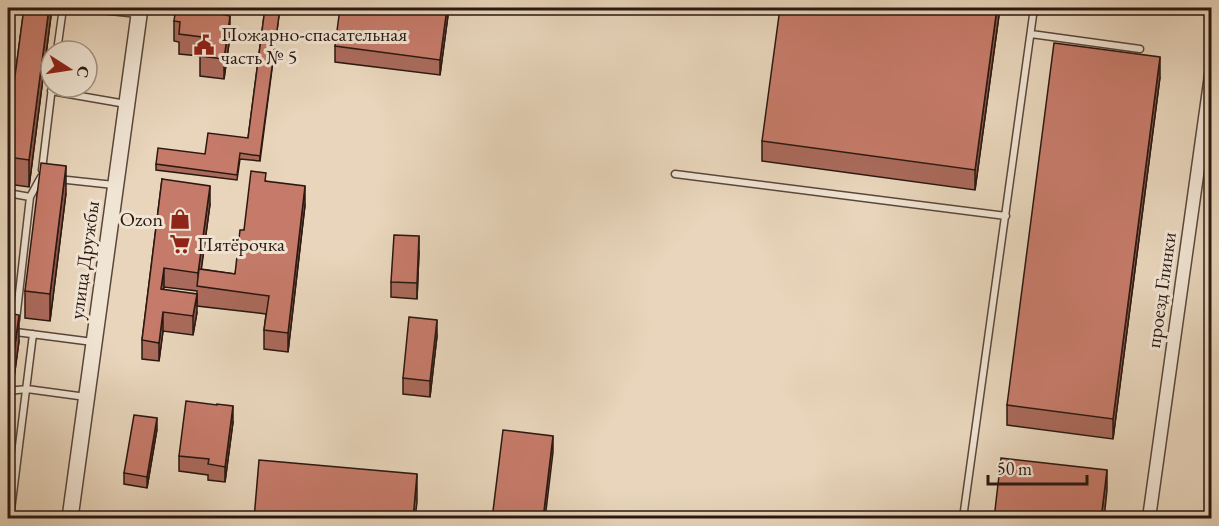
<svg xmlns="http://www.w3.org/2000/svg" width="1219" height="526" viewBox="0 0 1219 526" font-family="'EB Garamond',serif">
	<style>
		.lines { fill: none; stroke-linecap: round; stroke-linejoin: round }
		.service-casing { stroke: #5a473c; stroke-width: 9 }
		.minor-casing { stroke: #5a473c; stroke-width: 15 }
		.tertiary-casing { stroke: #5a473c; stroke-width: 18 }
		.service { stroke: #f0e4d3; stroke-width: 6 }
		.minor { stroke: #f0e4d3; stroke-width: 12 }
		.tertiary { stroke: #f0e4d3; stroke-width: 15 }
		.wall { fill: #aa6a5b; stroke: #2a1811; stroke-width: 1.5 }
		.shaded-wall { fill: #8b564a; stroke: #2a1811; stroke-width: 1.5 }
		.building { fill: #c67b6a; stroke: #2a1811; stroke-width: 1.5 }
		.labels { text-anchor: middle; stroke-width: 6; stroke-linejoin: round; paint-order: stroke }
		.poi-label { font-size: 20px; fill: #2a1811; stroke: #f0e4d3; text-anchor: start }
		.street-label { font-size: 20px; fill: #2a1811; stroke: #f0e4d3 }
	</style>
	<rect width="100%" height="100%" fill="#e8d5bb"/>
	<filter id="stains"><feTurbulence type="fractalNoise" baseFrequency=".00333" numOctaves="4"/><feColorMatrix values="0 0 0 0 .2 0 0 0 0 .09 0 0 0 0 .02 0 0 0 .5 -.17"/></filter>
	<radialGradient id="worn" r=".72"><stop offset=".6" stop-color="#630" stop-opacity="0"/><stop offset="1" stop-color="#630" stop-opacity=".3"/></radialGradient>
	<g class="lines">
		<g class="service-casing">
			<path id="service" d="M82,8L138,14
				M8,10V8
				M1031,34L1140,49
				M57,51L63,8
				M51,91L126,104
				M42,170L52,87
				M675,174L1006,216
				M58,179L114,185
				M8,193L30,197
				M16,320L30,197L41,177
				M8,331L93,342
				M8,391L27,389L86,397
				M10,518L33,334
				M963,518L1034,8"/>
		</g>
		<g class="minor-casing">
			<path id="minor" d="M1149,518L1212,68"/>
		</g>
		<g class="tertiary-casing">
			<path id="tertiary" d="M70,518L140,8"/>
		</g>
		<use href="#service" class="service"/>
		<use href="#minor" class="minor"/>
		<use href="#tertiary" class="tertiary"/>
	</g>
	<path class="wall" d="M24,8H52L29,187L8,184V129Z
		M265,8L260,161L240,159L237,180L156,170V164L205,154L248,138Z
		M449,8L440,75L335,62V46Z
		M1000,8L975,190L762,161V141Z
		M223,15L230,36L224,79L200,76V56L179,54V42L174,41V21Z
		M1160,77L1113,439L1007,425V405Z
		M162,179L210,204L201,269L235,274L244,230L266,181L305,205L288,352L264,349V330L266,314L197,306V291L164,287L163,289L197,312L193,335L163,331L159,361L142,359V340Z
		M66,193L50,321L25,318V291Z
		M419,252L417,299L391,297V282Z
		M8,313L19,341L14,378L8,377Z
		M437,336L430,397L403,394V378Z
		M233,422L225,482L208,480V475L179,471V456Z
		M157,429L147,488L124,484V473Z"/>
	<path class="shaded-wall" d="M49,8H52L29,187V160Z
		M221,8H224L220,34V14Z
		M280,8L260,161V156Z
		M447,8H449L440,75V60Z
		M997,8H1000L975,190V170Z
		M230,16V36L224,79V59Z
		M1160,57V77L1113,439V419Z
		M66,166V193L50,321V294Z
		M210,186V204L199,287L198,273Z
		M305,186V205L288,352V333Z
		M419,236V252L417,299V283Z
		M164,268V287L161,307V289Z
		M197,294V312L193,335V316Z
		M163,312V331L159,361V343Z
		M19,315V341L14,378V352Z
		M437,320V336L430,397V381Z
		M11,380V408L8,436V409Z
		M233,406V422L225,482V467Z
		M157,418V429L147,488V477Z
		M553,436V452L545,519H543Z
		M1107,470V490L1104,519H1101Z
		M417,474V502L415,519H413Z"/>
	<path class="building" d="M24,8H49L29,160L8,157V129Z
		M176,8H221L220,14L230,16L224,59L200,56L202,37L179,34L180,22L174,21Z
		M265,8H280L260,156L240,153L237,175L156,164L158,148L205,154L208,133L248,138Z
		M340,8H447L440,60L335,46Z
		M780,8H997L975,170L762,141Z
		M1054,43L1160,57L1113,419L1007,405Z
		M41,163L66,166L50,294L25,291Z
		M251,171L266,173L265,181L305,186L288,333L264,330L269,296L197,286L199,269L235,274L240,230H244Z
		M162,179L210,186L198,273L164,268L161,289L197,294L193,316L163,312L159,343L142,340Z
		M394,235L419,236L417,283L391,282Z
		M8,313L19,315L14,352L8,351Z
		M409,317L437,320L430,381L403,378Z
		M8,380H11L8,409Z
		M186,401L217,405V404L233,406L225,467L208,464L209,459L179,456Z
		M134,415L157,418L147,477L124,473Z
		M503,430L553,436L543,519H492Z
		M1001,458L1107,470L1101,519H994Z
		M259,460L417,474L413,519H254Z"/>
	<defs>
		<g id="civic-bare" transform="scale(1.62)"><path d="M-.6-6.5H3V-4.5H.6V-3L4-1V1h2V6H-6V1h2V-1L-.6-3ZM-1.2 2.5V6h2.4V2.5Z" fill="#8f2418" stroke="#f0e4d3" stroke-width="2.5" paint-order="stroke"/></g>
		<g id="shop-bare" transform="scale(1.62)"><path d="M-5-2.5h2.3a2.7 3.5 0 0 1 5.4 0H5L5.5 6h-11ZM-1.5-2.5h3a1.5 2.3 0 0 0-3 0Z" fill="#8f2418" stroke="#f0e4d3" stroke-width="2.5" paint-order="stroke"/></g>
		<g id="supermarket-bare" transform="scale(1.62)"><path d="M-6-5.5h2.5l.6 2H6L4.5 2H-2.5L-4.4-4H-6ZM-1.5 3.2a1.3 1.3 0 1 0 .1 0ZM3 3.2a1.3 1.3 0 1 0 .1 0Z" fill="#8f2418" stroke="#f0e4d3" stroke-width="2.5" paint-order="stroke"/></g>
	</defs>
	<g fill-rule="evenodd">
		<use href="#civic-bare" x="204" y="45"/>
		<use href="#shop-bare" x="180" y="219"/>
		<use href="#supermarket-bare" x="180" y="244"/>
	</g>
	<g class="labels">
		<g class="poi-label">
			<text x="221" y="41">Пожарно-спасательная<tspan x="221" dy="23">часть № 5</tspan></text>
			<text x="163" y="226" text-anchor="end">Ozon</text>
			<text x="197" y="251">Пятёрочка</text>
		</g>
		<g class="street-label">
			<text transform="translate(84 260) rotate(-82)" y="7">улица Дружбы</text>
			<text transform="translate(1161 290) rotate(-82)" y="7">проезд Глинки</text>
		</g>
	</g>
	<rect width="1219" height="526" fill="none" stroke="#e8d5bb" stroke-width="30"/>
	<rect x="9" y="9" width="1201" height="508" fill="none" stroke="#2a1811" stroke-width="3"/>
	<rect x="15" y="15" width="1189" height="496" fill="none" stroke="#2a1811" stroke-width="1.5"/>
	<g transform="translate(69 69) rotate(102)"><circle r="28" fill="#f0e4d3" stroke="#a19285" stroke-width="1.5"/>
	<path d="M0-4.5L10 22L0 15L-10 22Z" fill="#8f2418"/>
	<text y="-9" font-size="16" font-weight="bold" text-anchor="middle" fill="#2a1811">С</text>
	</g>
	<path d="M988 475v9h99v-9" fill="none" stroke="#2a1811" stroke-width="3"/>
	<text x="997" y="475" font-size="18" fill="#2a1811" stroke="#f0e4d3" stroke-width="4.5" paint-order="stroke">50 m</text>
	<rect width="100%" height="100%" filter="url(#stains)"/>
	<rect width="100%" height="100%" fill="url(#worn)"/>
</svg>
